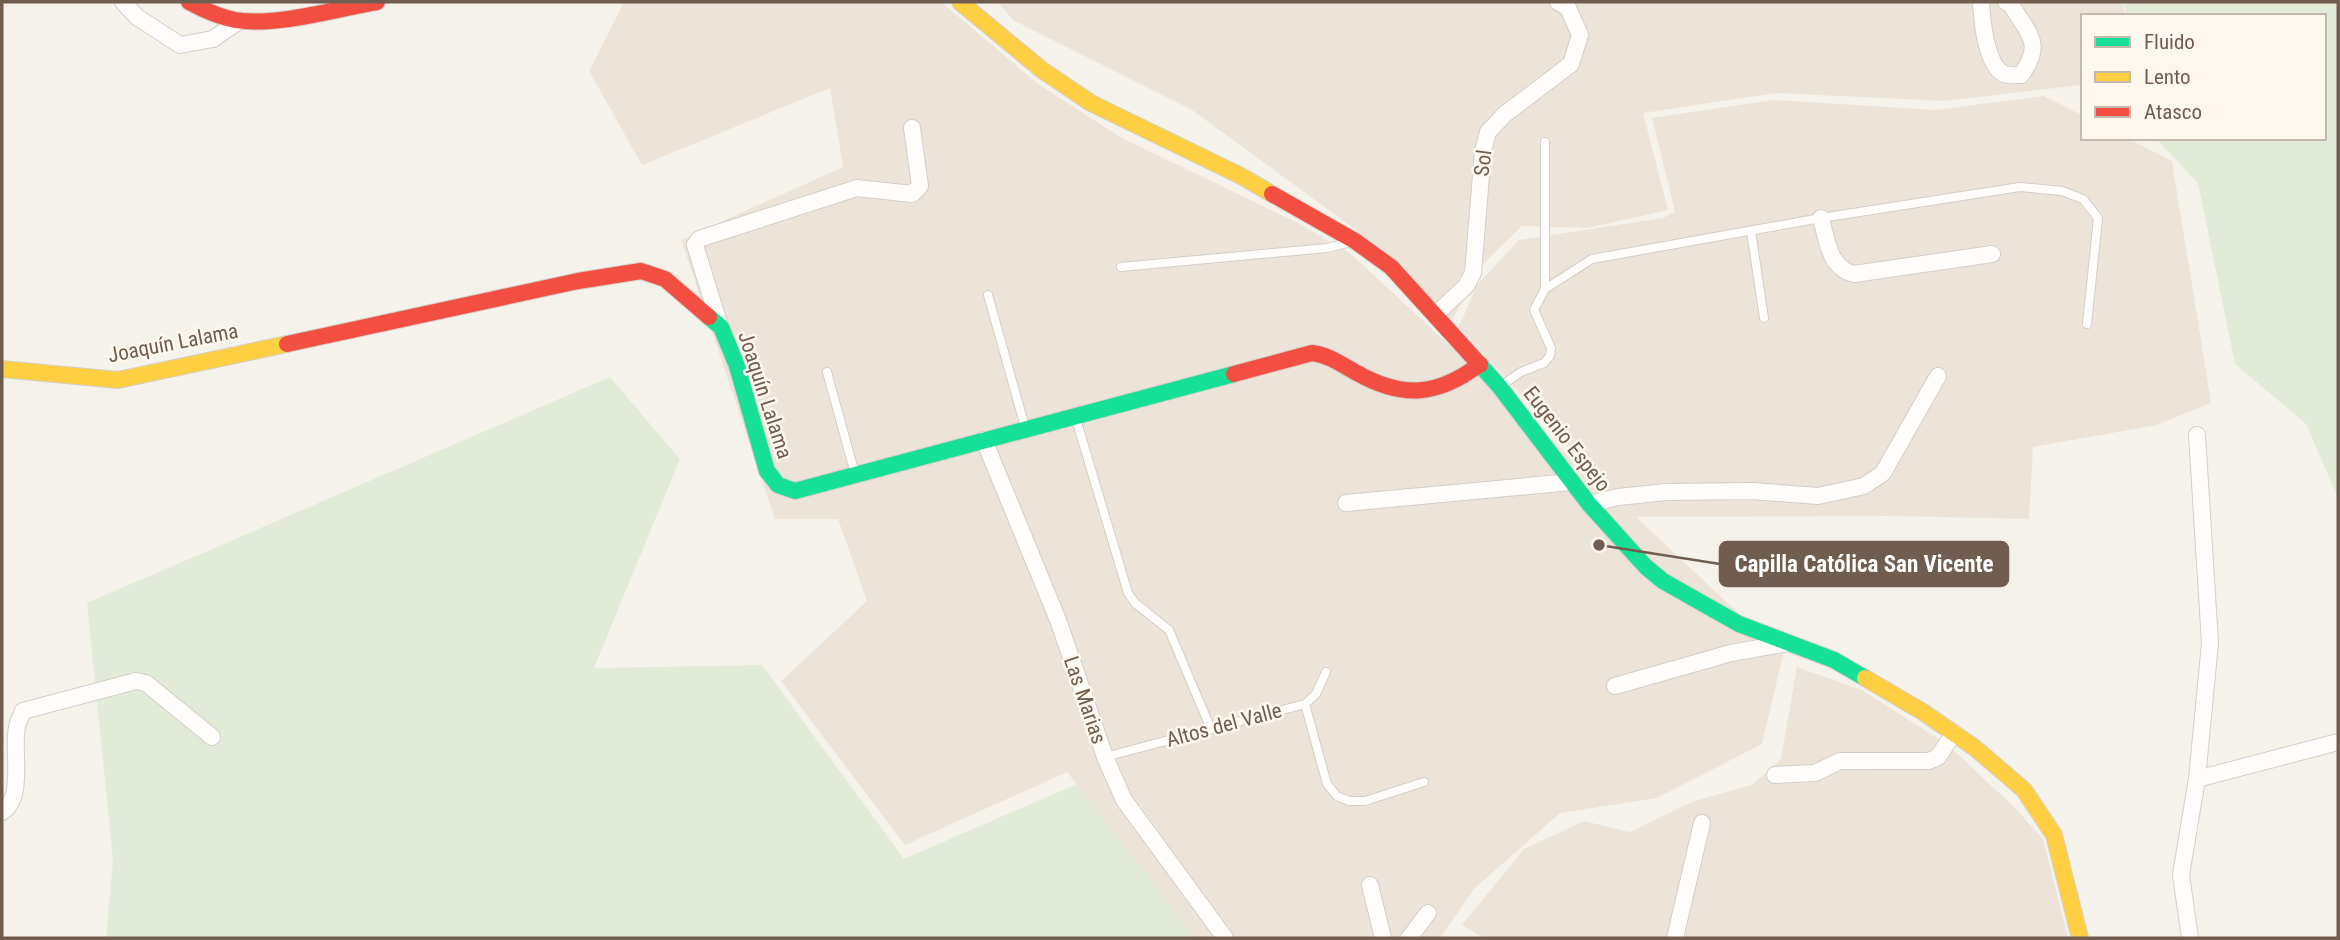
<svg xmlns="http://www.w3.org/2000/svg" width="2340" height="940" viewBox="0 0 2340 940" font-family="'Roboto Condensed',sans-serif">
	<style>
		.residential { fill: #ece4d8 }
		.green { fill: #e2ebd8 }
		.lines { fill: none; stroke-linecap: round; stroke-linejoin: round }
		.lane-casing { stroke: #d3cec8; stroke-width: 10 }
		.street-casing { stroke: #d3cec8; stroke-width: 18 }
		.fast-casing { stroke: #d4cfc8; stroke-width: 18 }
		.slow-casing { stroke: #d4cfc8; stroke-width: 18 }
		.jam-casing { stroke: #d4cfc8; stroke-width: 18 }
		.lane { stroke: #fefdfc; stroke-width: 8 }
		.street { stroke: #fefdfc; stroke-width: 16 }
		.fast { stroke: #16e098; stroke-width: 16 }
		.slow { stroke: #ffcf43; stroke-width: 16 }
		.jam { stroke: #f24e42; stroke-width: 16 }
		.labels { text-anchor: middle; stroke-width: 5; stroke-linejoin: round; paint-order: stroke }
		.street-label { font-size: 21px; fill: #705d4f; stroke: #fdf7ed }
		.leader { fill: none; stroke: #705d4f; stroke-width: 2.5 }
		.callout-dot { fill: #705d4f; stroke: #fdf7ed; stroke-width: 2.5 }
		.callout { fill: #705d4f; stroke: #705d4f; stroke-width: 2.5 }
		.callout-label { font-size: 23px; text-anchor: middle; font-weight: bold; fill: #fff }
	</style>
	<rect width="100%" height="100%" fill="#f5f2eb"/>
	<path class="residential" d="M624,2H941L1038,84L1122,138L1300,224L1351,254L1629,512L1459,327L1477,285L1519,240L1663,218L1675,212L1652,118L1773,100L1936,110L2044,96L2083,116V138H2127L2172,161L2211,403L2157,425L2033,447L2029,519L1889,516L1636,517L1783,655L1762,744L1657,798L1560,813L1474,889L1440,938H1195L1067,772L905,845L781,681L867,601L838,519H775L681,240L843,167L830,88L642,165L589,71Z
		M998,2H2121L2127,16H2083V82L2080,85L1944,101L1776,93L1643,113L1668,210L1587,228L1522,226L1479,268L1452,321L1375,244L1192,110L1013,20Z
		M1797,667L1862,690L1948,745L2014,807L2043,839L2068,938H1484L1462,925L1524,849L1584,821L1630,832L1694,801L1752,785L1781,759Z"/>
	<path class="green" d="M2123,2H2338V498L2306,424L2235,364L2198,183L2155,138H2324V16H2128Z
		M610,377L680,459L594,668L762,665L904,859L1077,784L1195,938H106L113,860L87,603Z"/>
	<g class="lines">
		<g class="lane-casing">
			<path id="lane" d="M1751,231L1764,318
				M1121,267L1327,248L1351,242
				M1545,289V142
				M988,295L1025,427
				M827,372L855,474
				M1502,385L1521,372L1544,363L1550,356L1551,348L1534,310L1545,289L1592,259L1821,218L2020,187L2062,191L2083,199L2098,218L2087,324
				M1076,419L1128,593L1135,603L1169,630L1211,729
				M1305,704L1327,784L1337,796L1349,801H1365L1424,782
				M1105,757L1305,704L1316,694L1326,672"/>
		</g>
		<g class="street-casing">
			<path id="street" d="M123,2L137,17L180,45L213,39L239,21
				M1981,2C1982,20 1986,65 2004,74C2009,76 2016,75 2021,75C2044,44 2029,34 2011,5L2006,2
				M1821,218C1827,240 1829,268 1854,274L1992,254
				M1435,315L1466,286L1473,273L1483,151L1488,132L1505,114L1571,64L1580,35L1568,8L1558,2
				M720,326L695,245L699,239L857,188L912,194L920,186L912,128
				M984,440L1058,620L1105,757L1124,800L1225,938
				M1346,503L1571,482
				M1589,504L1618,497L1666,492L1752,491L1818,496L1864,486L1883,473L1938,376
				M1615,686L1731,653L1788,643
				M1775,775L1815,773L1840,761H1929L1938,757L1954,733
				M2197,779L2338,742
				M2,812C25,798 12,750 17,727C18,722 21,716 23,711L136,681L146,683L212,737
				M1370,885L1383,938
				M1409,938L1428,913
				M1675,938L1702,823
				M2190,938L2181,875L2197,779L2210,643L2197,435"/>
		</g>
		<g class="fast-casing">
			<path id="fast" d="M709,317L721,327L737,366L767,471L778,485L795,491L1234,374
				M1480,365L1499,386L1589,504L1646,567L1663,581L1739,624L1834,660L1865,678"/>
		</g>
		<g class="slow-casing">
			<path id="slow" d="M960,2L1042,70L1091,103L1241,176L1272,194
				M2,369L118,380L287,344
				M1865,678L1923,712L1975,748L2024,790L2054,835L2080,938"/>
		</g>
		<g class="jam-casing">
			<path id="jam" d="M189,2C204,10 219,17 235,20C275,27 336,9 377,2
				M1272,194L1355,241L1391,267L1480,365
				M287,344L578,281L641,271L665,279L709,317
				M1234,374L1312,353C1329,355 1342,365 1357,373C1403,399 1438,396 1480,364"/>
		</g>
		<use href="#lane" class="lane"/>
		<use href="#street" class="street"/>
		<use href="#fast" class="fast"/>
		<use href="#slow" class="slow"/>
		<use href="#jam" class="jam"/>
	</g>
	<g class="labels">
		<g class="street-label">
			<text transform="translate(1483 163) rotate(-83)" y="7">Sol</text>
			<text transform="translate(173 343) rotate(-11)" y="7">Joaquín Lalama</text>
			<text transform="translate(765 395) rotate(72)" y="7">Joaquín Lalama</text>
			<text transform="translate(1567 439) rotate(52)" y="7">Eugenio Espejo</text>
			<text transform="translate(1085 700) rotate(71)" y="7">Las Marias</text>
			<text transform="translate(1224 725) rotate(-15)" y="7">Altos del Valle</text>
		</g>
	</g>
	<path class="leader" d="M1599 545L1720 564"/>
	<circle class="callout-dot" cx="1599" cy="545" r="7"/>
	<rect class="callout" x="1720" y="542" width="288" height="44" rx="7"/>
	<g class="callout-label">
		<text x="1864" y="572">Capilla Católica San Vicente</text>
	</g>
	<rect width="2340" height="940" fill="none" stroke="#705d4f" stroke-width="7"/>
	<rect x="2081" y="14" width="245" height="126" fill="#fdf7ed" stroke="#c5b9ae" stroke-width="2"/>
	<rect x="2095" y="37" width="35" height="10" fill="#16e098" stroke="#c5b9ae" stroke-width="2"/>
	<text x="2144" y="49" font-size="21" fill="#705d4f">Fluido</text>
	<rect x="2095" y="72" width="35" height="10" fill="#ffcf43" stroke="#c5b9ae" stroke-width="2"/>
	<text x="2144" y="84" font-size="21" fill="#705d4f">Lento</text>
	<rect x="2095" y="107" width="35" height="10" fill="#f24e42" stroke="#c5b9ae" stroke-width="2"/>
	<text x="2144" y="119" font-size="21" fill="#705d4f">Atasco</text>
</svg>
